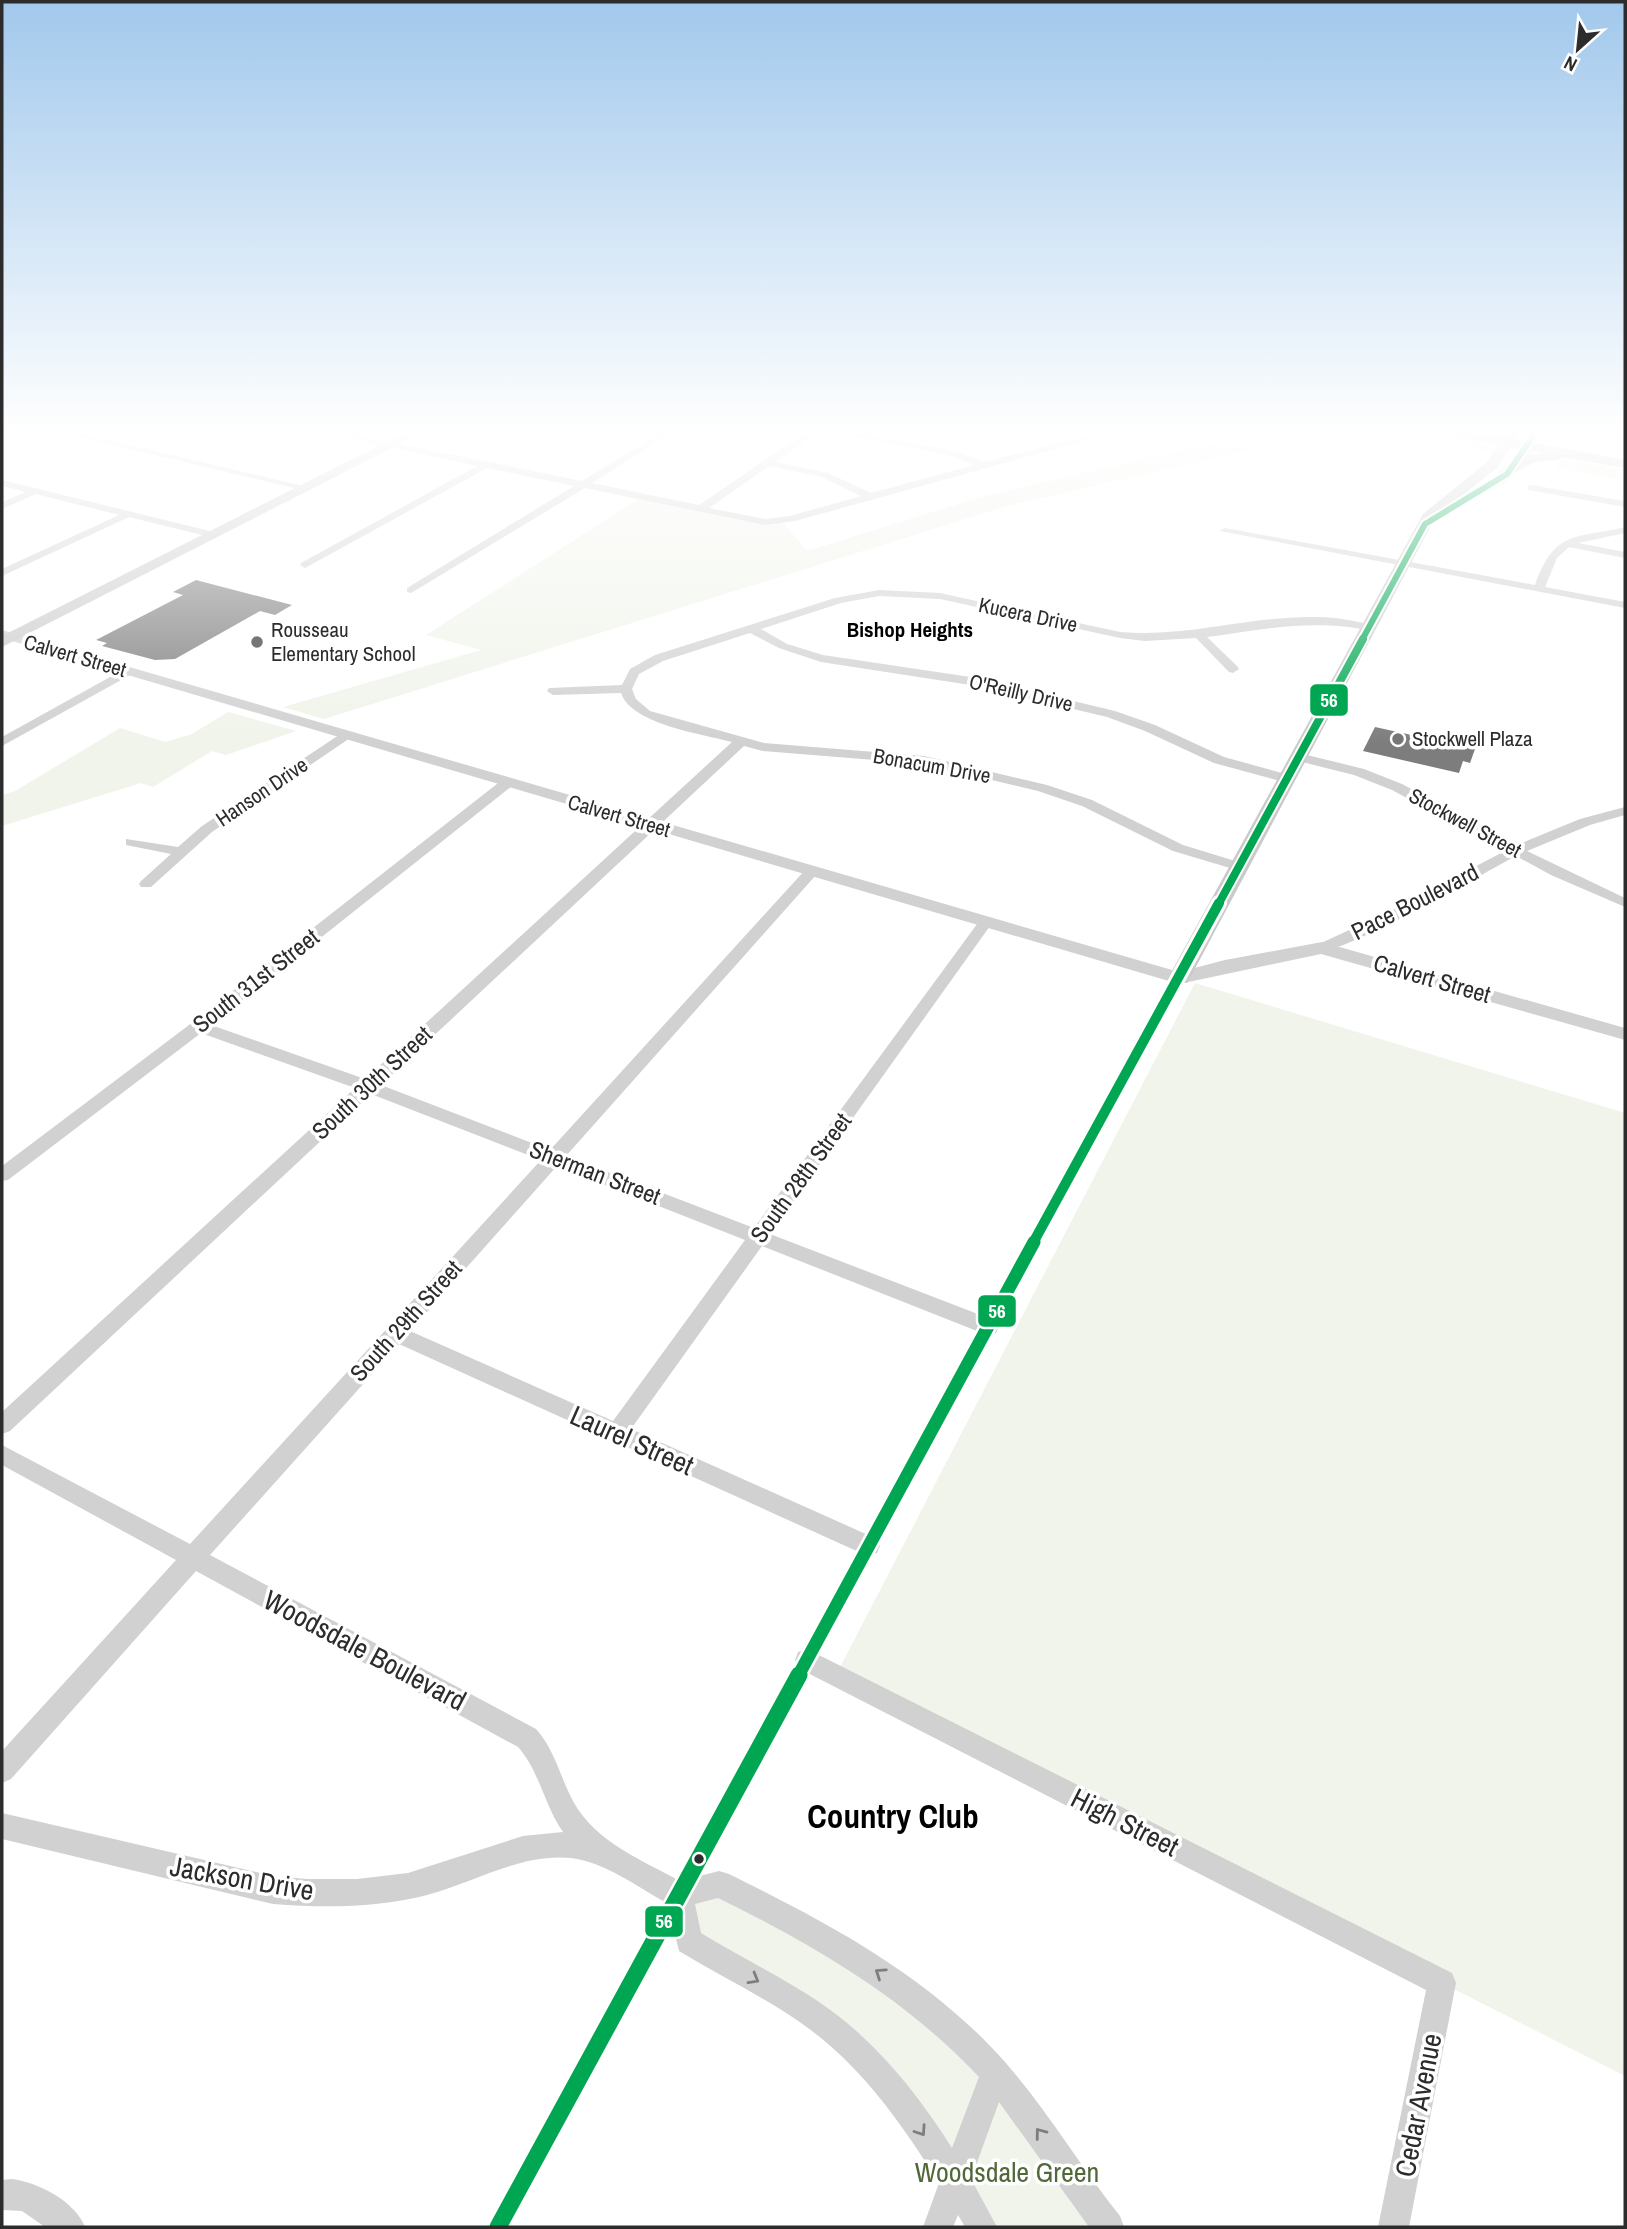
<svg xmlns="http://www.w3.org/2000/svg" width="1627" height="2229" viewBox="0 0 1627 2229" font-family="'Archivo Narrow',sans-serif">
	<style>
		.green { fill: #f0f4ea }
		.building { fill: #7d7d7d }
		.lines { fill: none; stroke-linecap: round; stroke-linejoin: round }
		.minor { fill: #d1d1d1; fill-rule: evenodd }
		.tertiary { fill: #d1d1d1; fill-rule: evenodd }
		.secondary { fill: #cacaca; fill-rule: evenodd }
		.primary { fill: #c4c4c4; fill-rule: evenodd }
		.bus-1-far4-casing { stroke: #fff; stroke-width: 10 }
		.bus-1-far3-casing { stroke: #fff; stroke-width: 12 }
		.bus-1-far2-casing { stroke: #fff; stroke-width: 16 }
		.bus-1-far1-casing { stroke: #fff; stroke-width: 18 }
		.bus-1-casing { stroke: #fff; stroke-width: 22 }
		.bus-1-far4 { stroke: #00a651; stroke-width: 6 }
		.bus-1-far3 { stroke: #00a651; stroke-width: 8 }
		.bus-1-far2 { stroke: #00a651; stroke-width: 10 }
		.bus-1-far1 { stroke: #00a651; stroke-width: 13 }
		.bus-1 { stroke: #00a651; stroke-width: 17 }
		.oneway { stroke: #7e7e7e }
		.poi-dot { fill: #767676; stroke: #fff; stroke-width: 2.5 }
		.bus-dot { fill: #2c2c2c; stroke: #fff; stroke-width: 2.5 }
		.labels { text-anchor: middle; stroke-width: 7; stroke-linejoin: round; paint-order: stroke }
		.far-street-label { font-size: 21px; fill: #2c2c2c; stroke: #fff }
		.far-poi-label { font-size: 21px; fill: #2c2c2c; stroke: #fff; text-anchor: start }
		.far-neighbourhood-label { font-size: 21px; font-weight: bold; fill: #000; stroke: #fff }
		.street-label { font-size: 24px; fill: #2c2c2c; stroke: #fff }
		.near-street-label { font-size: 28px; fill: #2c2c2c; stroke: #fff }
		.near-park-label { font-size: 28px; fill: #516839; stroke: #fff }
		.near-quarter-label { font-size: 33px; font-weight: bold; fill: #000; stroke: #fff }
		.line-badge { stroke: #fff; stroke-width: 2.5 }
		.badge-label { font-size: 19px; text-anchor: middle; font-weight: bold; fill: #fff }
	</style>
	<rect width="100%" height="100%" fill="#fff"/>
	<path class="green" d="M1262,432H1328L1007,506L324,719L283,707L481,650L426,635L640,498L750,520H781L807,551L987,495Z
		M1370,432H1422L1491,445L1495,449L1493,452Z
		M1560,458L1625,470V480L1555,468Z
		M228,712L296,731L226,755L212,751L153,787L141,783L2,826V795L15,791L120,728L165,742L192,734Z
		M1195,983L1625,1113V2076L836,1675Z
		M718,1884L911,1994L1109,2227H982L955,2181L876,2072L689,1941L679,1895Z"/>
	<path class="building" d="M196,580L292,605L275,615L260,611L175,659L155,660L102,646L107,643L96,640L183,595L173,592Z
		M1375,727L1475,749L1470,763L1463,761L1459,773L1363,751Z"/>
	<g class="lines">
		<path class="minor" d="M57,432H75L312,488L307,491Z
			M323,432H342L582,481L662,432H673L592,483L699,505L806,432H817L776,462L828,473L871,493L974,465L953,456L832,432H853L955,451L985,462L1100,432H1116L795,521L765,525L585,488L411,593L407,592V588L574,486L487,468L305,568L300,565L301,563L477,466ZM769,466L822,477L861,496L790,516L765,519L709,508Z
			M2,480L218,533L219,535L214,538L129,517L2,576V569L119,515L36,494L2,509V502L26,492L2,486Z
			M1531,485L1625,501V507L1528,490V486Z
			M1625,527V533L1578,543L1625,552V558L1569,547L1557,558L1545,587L1625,602V608L1220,531L1225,528L1535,585C1555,529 1575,539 1625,527Z
			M879,590L940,593L1120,632C1190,638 1252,615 1320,617C1337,617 1353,621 1369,624L1375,627L1369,630C1309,619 1266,629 1207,637L1237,666L1239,669L1233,673L1229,672L1196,638L1145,641L1120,638L940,599L879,596L841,603L761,629L787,644L823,655L977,678L1115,711L1155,725L1224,757L1293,776V782L1288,783L1214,763L1145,731L1107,717L977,686L821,662L779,648L750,633L663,661L639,674L632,689L636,699L650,711L764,743L924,756L1047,785L1092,800L1183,845L1245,864L1247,867L1240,871L1173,851L1082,806L1038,791L924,764L763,751L744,746L381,1085L550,1150L806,869H816L818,872L816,875L566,1156L754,1228L980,920H990L993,923L990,926L770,1234L996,1321L999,1327L996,1333L989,1335L982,1333L762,1246L631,1429L877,1539L880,1546L877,1553L869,1556L861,1553L399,1344L210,1555L536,1729C555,1750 560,1777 573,1801C595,1842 642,1860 680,1881L719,1871L729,1874C829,1923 930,1977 1005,2062C1047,2110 1080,2166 1120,2216L1124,2227H1089L999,2102L971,2179L997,2227H965L958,2215L953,2227H923L939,2183C903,2126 864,2069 808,2028C768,1999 722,1977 679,1951L667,1903C637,1887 605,1862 571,1858C521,1853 475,1882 427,1895C376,1908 325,1908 273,1904L2,1839V1813L273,1876L307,1879H357L408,1873L523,1836L563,1832C544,1805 540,1772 518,1747L196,1571L11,1779L2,1783V1751L176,1560L2,1465V1445L190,1544L541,1160L371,1094L10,1431L2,1434V1412L355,1088L201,1033L8,1180L2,1181V1166L193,1022L502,780H512V786L211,1025L365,1079L732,742C702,734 631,724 621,693L553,695L547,691L549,688L622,685L630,669L655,655L835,598ZM557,1166L745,1240L613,1421L410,1331ZM718,1898C814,1945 905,1998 979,2077L952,2148C919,2096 880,2046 829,2009C789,1980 743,1959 701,1933L695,1904Z
			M128,667L132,668V674L2,746V737Z
			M345,731L350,732V738L212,832L151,887H141L139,884L141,881L171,854L126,845V839L178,847L202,826Z
			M1299,753L1364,769L1402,784L1517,845L1580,819L1625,807V815L1590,825L1527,851L1625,898V907L1551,875L1516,856C1485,872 1340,957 1317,951L1314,948L1317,945L1392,910L1505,851L1392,790L1354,775L1294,760L1292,757Z
			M807,1649L1452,1973L1456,1983L1409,2227H1378L1426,1990L798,1668L795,1660L798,1652Z
			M12,2179C38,2182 76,2202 85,2227H45L22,2211L2,2210V2180Z"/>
		<path class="tertiary" d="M2,630L1179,972L1225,960L1322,942L1625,1028V1040L1321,954L1179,984L2,638Z"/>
		<path class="secondary" d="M406,432H423L2,647V636Z
			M1507,432H1520L1497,468L1436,516L1190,978L1187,983H1171L1168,978L1423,514L1487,462Z
			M1529,432H1542L1521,467L1503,484H1493V478L1511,462Z"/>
		<path class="primary" d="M1444,432H1476L1625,460V468L1563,457L1556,460L1535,462L1509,475L1502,471L1504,468L1527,455L1542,453L1451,436Z"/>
		<g class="bus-1-far4-casing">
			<path id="bus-1-far4" d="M1362,640L1425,524L1507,474L1536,432"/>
		</g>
		<g class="bus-1-far3-casing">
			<path id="bus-1-far3" d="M1218,905L1363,639"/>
		</g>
		<g class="bus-1-far2-casing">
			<path id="bus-1-far2" d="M1033,1243L1219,903"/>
		</g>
		<g class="bus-1-far1-casing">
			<path id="bus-1-far1" d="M798,1676L1034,1242"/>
		</g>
		<g class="bus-1-casing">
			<path id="bus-1" d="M498,2227L799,1675"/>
		</g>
		<use href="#bus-1-far4" class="bus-1-far4"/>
		<use href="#bus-1-far3" class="bus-1-far3"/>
		<use href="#bus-1-far2" class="bus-1-far2"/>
		<use href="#bus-1-far1" class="bus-1-far1"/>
		<use href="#bus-1" class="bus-1"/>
	</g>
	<defs><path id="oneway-chevron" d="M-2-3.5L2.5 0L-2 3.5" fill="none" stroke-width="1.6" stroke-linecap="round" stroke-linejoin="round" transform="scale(1.75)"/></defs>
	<g class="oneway">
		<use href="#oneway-chevron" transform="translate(880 1973) rotate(-146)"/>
		<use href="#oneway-chevron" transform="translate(754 1979) rotate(30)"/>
		<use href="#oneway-chevron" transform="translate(921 2131) rotate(56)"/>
		<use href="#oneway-chevron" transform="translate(1040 2133) rotate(-127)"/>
	</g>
	<linearGradient id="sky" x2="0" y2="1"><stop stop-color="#a1c8ec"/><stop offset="0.58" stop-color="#fff"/><stop offset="1" stop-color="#fff" stop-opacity="0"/></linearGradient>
	<rect width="1627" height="744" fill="url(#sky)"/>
	<g class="poi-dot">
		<circle cx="257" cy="642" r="7"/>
		<circle cx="1398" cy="739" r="7"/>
	</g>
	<circle class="bus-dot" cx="699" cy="1859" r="6"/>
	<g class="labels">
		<g class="far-street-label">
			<text transform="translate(1028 615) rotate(12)" y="7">Kucera Drive</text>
			<text transform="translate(75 656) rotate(16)" y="7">Calvert Street</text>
			<text transform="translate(1021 693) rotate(13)" y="7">O'Reilly Drive</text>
			<text transform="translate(932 766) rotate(10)" y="7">Bonacum Drive</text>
			<text transform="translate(262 792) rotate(-34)" y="7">Hanson Drive</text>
			<text transform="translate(619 816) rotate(16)" y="7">Calvert Street</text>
			<text transform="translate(1465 823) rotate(28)" y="7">Stockwell Street</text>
		</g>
		<g class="far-poi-label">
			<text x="271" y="637">Rousseau<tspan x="271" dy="24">Elementary School</tspan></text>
			<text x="1412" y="746">Stockwell Plaza</text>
		</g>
		<g class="far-neighbourhood-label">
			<text x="910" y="637">Bishop Heights</text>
		</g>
		<g class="street-label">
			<text transform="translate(1415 902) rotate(-27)" y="8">Pace Boulevard</text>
			<text transform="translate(1432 979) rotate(16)" y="8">Calvert Street</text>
			<text transform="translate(256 981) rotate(-38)" y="8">South 31st Street</text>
			<text transform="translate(372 1083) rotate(-43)" y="8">South 30th Street</text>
			<text transform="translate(595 1173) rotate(21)" y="8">Sherman Street</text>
			<text transform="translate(801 1178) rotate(-54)" y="8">South 28th Street</text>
			<text transform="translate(406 1321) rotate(-48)" y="8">South 29th Street</text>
		</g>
		<g class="near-street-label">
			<text transform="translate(632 1440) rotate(24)" y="10">Laurel Street</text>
			<text transform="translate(365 1650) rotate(28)" y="10">Woodsdale Boulevard</text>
			<text transform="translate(1125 1822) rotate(27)" y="10">High Street</text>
			<text transform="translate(242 1878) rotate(10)" y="10">Jackson Drive</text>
			<text transform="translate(1418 2105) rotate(-79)" y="10">Cedar Avenue</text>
		</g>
		<g class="near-park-label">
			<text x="1007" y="2182">Woodsdale Green</text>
		</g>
		<g class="near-quarter-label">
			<text x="893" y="1828">Country Club</text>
		</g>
	</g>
	<g class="line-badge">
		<rect x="1309" y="683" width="40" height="34" rx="7" fill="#00a651"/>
		<rect x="977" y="1294" width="40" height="34" rx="7" fill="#00a651"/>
		<rect x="644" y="1905" width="40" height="33" rx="7" fill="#00a651"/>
	</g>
	<g class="badge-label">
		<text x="1329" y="707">56</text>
		<text x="997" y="1318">56</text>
		<text x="664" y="1928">56</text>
	</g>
	<rect width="1627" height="2229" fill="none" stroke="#2c2c2c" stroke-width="7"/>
	<g transform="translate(1578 49) rotate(207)" stroke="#ffffff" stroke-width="5" paint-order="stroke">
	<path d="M0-5L12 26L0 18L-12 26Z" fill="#2c2c2c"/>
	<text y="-10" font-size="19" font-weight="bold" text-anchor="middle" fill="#2c2c2c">N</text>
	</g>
</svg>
